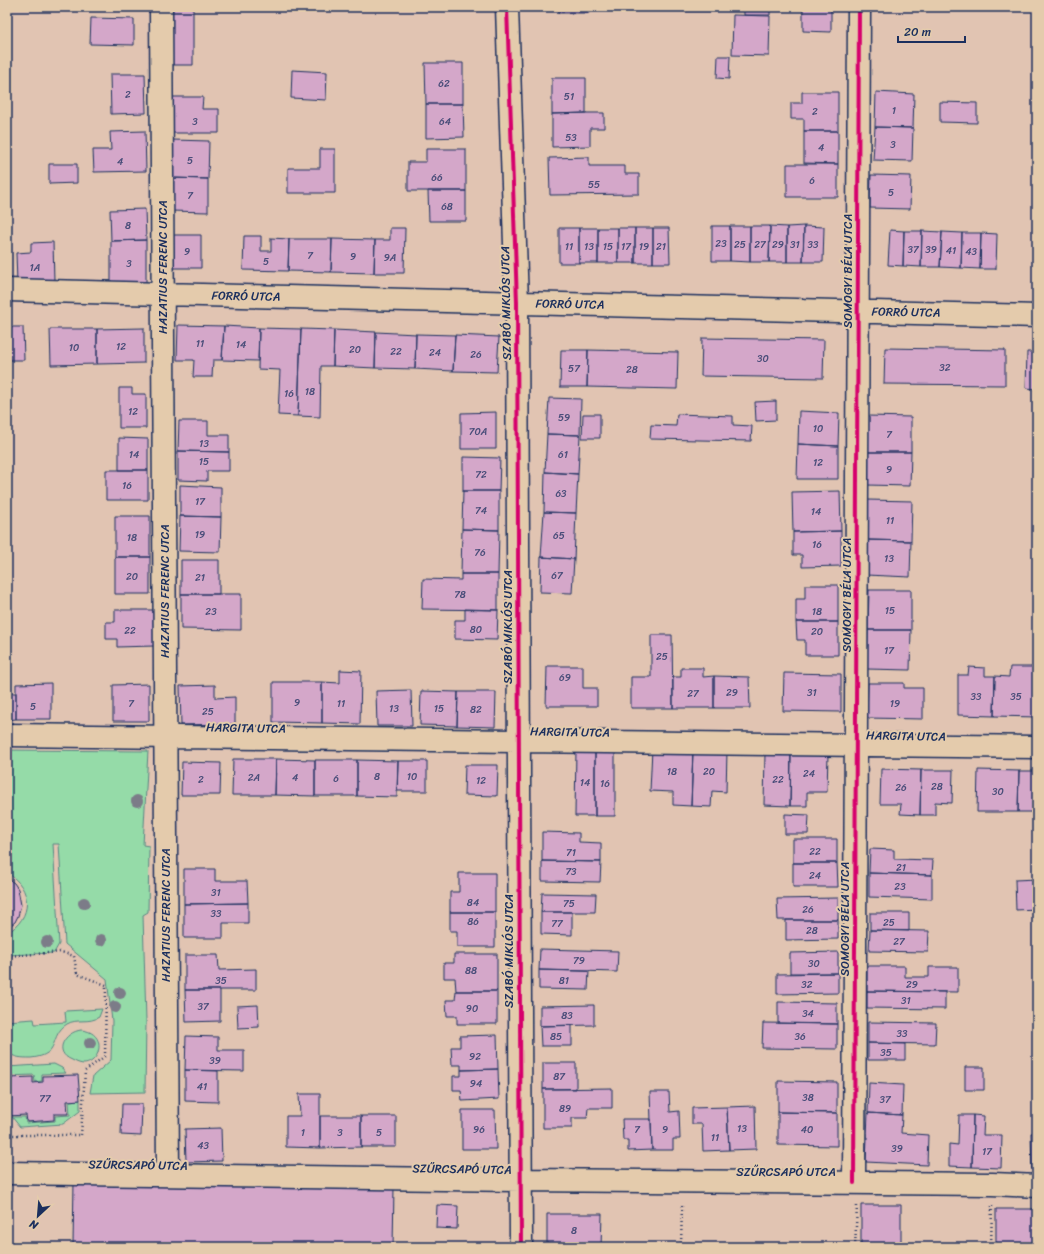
<svg xmlns="http://www.w3.org/2000/svg" width="1044" height="1254" viewBox="0 0 1044 1254" font-family="Sriracha,sans-serif">
	<style>
		.green { fill: #95dba8; stroke: #588583 }
		.building { fill: #d4a7c9; stroke: #1b2f5e }
		.lines { fill: none; stroke-linecap: round; stroke-linejoin: round }
		.minor-casing { stroke: #1b2f5e; stroke-width: 25 }
		.path { stroke: #1b2f5e; stroke-width: 2.5; stroke-dasharray: 1 3; stroke-linecap: butt }
		.minor { stroke: #e4cbac; stroke-width: 22 }
		.cycleway-casing { stroke: #e4cbac; stroke-width: 6 }
		.cycleway { stroke: #d6006c; stroke-width: 4 }
		.tree { fill: #7b7b88 }
		.labels { text-anchor: middle; stroke-width: 4; stroke-linejoin: round; paint-order: stroke }
		.number-label { font-size: 10px; fill: #494d79 }
		.street-label { font-size: 12px; fill: #1b2f5e; stroke: #e4cbac }
	</style>
	<rect width="100%" height="100%" fill="#e1c4b2"/>
	<filter id="ink" filterUnits="userSpaceOnUse"><feTurbulence type="fractalNoise" baseFrequency=".025" numOctaves="2"/><feDisplacementMap in="SourceGraphic" scale="8" xChannelSelector="R" yChannelSelector="G"/><feConvolveMatrix kernelMatrix="1 2 1 2 8 2 1 2 1" color-interpolation-filters="sRGB"/></filter>
	<g filter="url(#ink)">
		<path class="green" d="M7,750L148,751L143,845L149,846L148,912L143,915L146,1021L145,1092L90,1093L93,1076L111,1060L112,1021L107,979L65,944L59,844H53L59,944L54,953L7,955V933C33,918 33,888 7,873Z
			M102,1009L99,1017C89,1024 77,1018 67,1024C48,1036 62,1055 31,1058C21,1058 15,1058 7,1052V1021L34,1019L35,1024L66,1022L65,1011Z
			M81,1030C108,1032 101,1063 84,1064C80,1064 76,1062 72,1060C52,1052 65,1032 81,1030Z
			M54,1064L62,1068L66,1073L42,1074V1081L35,1082L34,1075L8,1076L9,1093H7V1067Z
			M80,1100V1111L63,1124L20,1127L12,1117H25L26,1123L55,1121V1116L70,1115L69,1101Z"/>
		<path class="building" d="M99,7H145V9Z
			M169,7H193V65H169Z
			M259,7H315V8Z
			M559,7H589V13H559Z
			M617,7H643V11L617,10Z
			M663,7H717V11H663Z
			M744,7H770V15H744Z
			M803,7H831V32L803,31Z
			M733,15L770,16L769,56L732,55Z
			M91,18L134,19V45L90,44Z
			M718,56H730L729,79L717,78Z
			M425,63H463V104H426Z
			M292,70L327,72L326,100L291,98Z
			M110,74H145L146,113L111,114Z
			M552,78H586V113L552,114Z
			M802,92H838V131H804V119H791V103H802Z
			M876,92L914,94L913,128L875,127Z
			M170,97H203L202,109H219V133H170Z
			M940,102L977,103V123L940,122Z
			M426,104H463L464,137L426,138Z
			M586,113H604V128H590V146L552,147V114Z
			M875,127L913,128L912,161L873,160Z
			M145,131L146,171L94,172L93,150H111L110,132Z
			M804,131H838V164L804,163Z
			M173,140L209,141L208,179L172,178Z
			M320,149H335V193H288V168H320Z
			M426,149H466V191H408V162H426Z
			M589,157V166H625V174H639V194L550,195L549,158Z
			M49,164H77V183L49,184Z
			M787,164H838V197H787Z
			M871,175L911,176L910,209L870,208Z
			M172,178L208,179V212L171,211Z
			M428,191H466V221H429Z
			M145,209L146,240L111,241L110,210Z
			M712,226H730V261H712Z
			M730,226H750V262L730,261Z
			M750,226H770L769,262H750Z
			M770,226L787,227V262H769Z
			M804,226L803,262H787V227Z
			M804,226L824,227L823,262H803Z
			M390,228H405L404,273H374L375,240H390Z
			M559,228H579V263H559Z
			M579,228H598V263H579Z
			M598,228H618V263H598Z
			M618,228H635V263H618Z
			M635,228H653V263H635Z
			M653,228H669L670,263H653Z
			M890,230L904,231L903,266L888,265Z
			M904,231H922L921,267L903,266Z
			M922,231L942,232L940,267H921Z
			M942,232L962,233L961,268L940,267Z
			M962,233H981L980,269L961,268Z
			M981,233L997,234L996,269H980Z
			M172,235H201V268H172Z
			M244,236H261V251H271V238L289,239L288,271L243,270Z
			M289,239H332L331,272L288,271Z
			M332,239L375,240L374,273L331,272Z
			M146,240V285L111,286V241Z
			M53,242L54,281L17,282L16,253L31,252V243Z
			M178,325L224,326L222,360H213L212,377H193L194,360H177Z
			M224,326L259,328L258,361L222,360Z
			M7,327H23L24,360H7Z
			M144,328V363L97,364V329Z
			M259,328L301,329L298,416L278,415L280,370L258,369Z
			M50,329H97V364L51,365Z
			M301,329L334,330L333,366H321L320,417L298,416Z
			M334,330L376,332L375,368L333,366Z
			M376,332L416,334L415,369L375,368Z
			M416,334L455,335L453,371L415,369Z
			M455,335L499,337L497,372L453,371Z
			M702,338L824,340L823,378L701,376Z
			M885,348L1005,350V385L884,384Z
			M561,350H588L587,387H560Z
			M588,350L678,352L677,389L587,387Z
			M1027,352H1037V389L1026,388Z
			M119,388H132V394H146V428H119Z
			M549,398L581,399L580,435L547,434Z
			M776,401V420L756,421L755,402Z
			M799,411L839,413L838,446L798,444Z
			M496,412V449H461V413Z
			M583,414H600V438H582Z
			M677,414L733,416V425L752,426L751,441L650,439L651,425L676,426Z
			M868,416L911,417V452H868Z
			M179,421H208V435H229V452L178,451Z
			M547,434L580,435L578,474L545,472Z
			M119,438L148,439V470H119Z
			M798,444L838,446V479H797Z
			M178,451L229,452V471H207V481L178,480Z
			M868,452H911L910,486L867,485Z
			M463,457L500,458L499,491H463Z
			M106,470H148V500H106Z
			M545,472L578,474L576,513L544,512Z
			M180,485L221,487V517L180,516Z
			M463,491H499V530L462,529Z
			M840,491L841,531L793,532L792,492Z
			M868,500L912,501L911,541L867,540Z
			M544,512L576,513L574,559L541,557Z
			M115,516H150V557H115Z
			M180,516L221,517L220,552L179,551Z
			M462,529L499,530L498,574H461Z
			M841,531V566L802,567V555H793V532Z
			M867,540L911,541L910,577L866,575Z
			M115,557H150V594H115Z
			M541,557L574,559L572,593L540,592Z
			M181,560H219V594H181Z
			M461,574H498V610L422,609L423,579L461,580Z
			M805,585H838V622H796V599H805Z
			M869,590H911V630H868Z
			M181,594H241V630L181,629Z
			M465,609L498,610L497,640L455,639V620H465Z
			M115,610H154V646L117,647V639H106V622H115Z
			M796,622H838V655H805V640H797Z
			M868,630H911L910,670L867,669Z
			M651,635H672L673,708H631V677H651Z
			M547,666H583V688H597V706H546Z
			M969,667L985,668V676H995L994,716L958,715V675H968Z
			M1010,667H1037V717L994,716L995,676L1009,677Z
			M681,668H703V677L714,676V708H673V677H681Z
			M340,670L361,671L360,724L322,723V682L340,683Z
			M784,673L841,674V712L783,711Z
			M714,676L749,677L750,708H714Z
			M273,682H322V723L273,722Z
			M51,683V719H16V684Z
			M868,683H904V688H923V719L867,718Z
			M149,684V721H113V685Z
			M215,685V698L235,697V724L181,725L180,686Z
			M411,690L412,726H377L376,691Z
			M421,691L458,692L457,726L420,725Z
			M458,692H496L495,727L457,726Z
			M7,693H16V719L7,720Z
			M576,749H595V816H575Z
			M595,749H615V816H595Z
			M652,749L693,750L691,806L673,805V792L650,791Z
			M693,750L727,751L726,792L712,791L711,807L691,806Z
			M765,753H791L790,806L764,805Z
			M791,753L828,754L827,792H807V806H790Z
			M233,759H276L275,795H232Z
			M276,759L315,760V796L275,795Z
			M315,760H357V796H315Z
			M357,760L398,761L397,797L357,796Z
			M398,761H427V791H397Z
			M182,762L221,763L220,795H181Z
			M465,765H498L497,796L464,795Z
			M881,769L921,770L920,815L900,814L901,804H880Z
			M921,770H953L952,803L935,802V815H920Z
			M978,770L1019,771L1018,812H977Z
			M1019,771H1037V812H1018Z
			M785,814L809,815L808,834H785Z
			M542,832L579,833V842L601,843V862L542,861Z
			M793,839H837V863H793Z
			M870,849L894,850V859L933,860L932,875L869,873Z
			M542,861L601,862L600,882L542,881Z
			M793,863H837L838,887H793Z
			M184,869H215V881H247L248,903L184,904Z
			M459,873H495V912H450V892H459Z
			M869,873L932,875V899L869,897Z
			M7,878L14,883L18,889L21,905L18,916L15,922L7,928Z
			M1037,879V909L1016,910L1015,880Z
			M542,893L596,894L595,912H541Z
			M838,898V920H778L777,899Z
			M248,903V923H223V938H184V904Z
			M450,912H495V947H457V931H450Z
			M541,912H572V935L541,934Z
			M870,913H909V931L870,930Z
			M786,920H838V939L786,940Z
			M870,930L929,931L928,952L869,951Z
			M540,949L618,951L617,972L539,970Z
			M838,952V973H790V953Z
			M454,954H497V991H456L455,978H444V963H454Z
			M185,955H218L219,970L256,969V990H185Z
			M867,966H905V977H929V967H958V992L867,991Z
			M539,970L589,971L588,990L539,989Z
			M838,973V993L777,994V974Z
			M185,990H220V1021L186,1022Z
			M456,991H497V1024H457V1016H447L446,1000H455Z
			M867,991L945,992V1009L867,1008Z
			M778,1002L837,1003V1024L778,1023Z
			M258,1005L259,1027L238,1028L237,1006Z
			M594,1005V1025L540,1026V1006Z
			M868,1022L936,1023L935,1044L868,1043Z
			M763,1023L837,1024V1049L762,1048Z
			M572,1025V1046H541L540,1026Z
			M497,1035L498,1069L461,1070V1065H452L451,1047H460V1036Z
			M186,1036L218,1037V1050H244V1071L185,1070Z
			M868,1043L905,1044V1060H868Z
			M543,1063H576V1089H543Z
			M965,1067H984V1090H965Z
			M498,1069L499,1099L462,1101L461,1090H453V1076H461V1070Z
			M185,1070L218,1071V1102L185,1101Z
			M78,1075L80,1100L67,1101L68,1114H54V1120L27,1122L26,1115L7,1116V1100H11L10,1078L33,1077V1083L43,1082V1076Z
			M778,1081L837,1082V1113L778,1112Z
			M869,1083L903,1085L902,1115L868,1113Z
			M612,1088V1108H588L587,1118H572V1128H543V1089Z
			M650,1092H669L670,1112L679,1111L680,1139H673V1150H652Z
			M299,1094H320V1148L286,1147V1116H300Z
			M122,1104H142L141,1136L121,1135Z
			M755,1106L756,1149L729,1150L727,1107Z
			M727,1107L729,1150L703,1151L702,1124H692V1108Z
			M462,1110H495L496,1149H462Z
			M778,1112L837,1113V1146L778,1145Z
			M868,1113L902,1115L901,1133L928,1135L927,1165L866,1162Z
			M959,1115H973L972,1167L949,1166V1144L958,1145Z
			M973,1115L984,1116L983,1135H1002L1001,1168L972,1167Z
			M320,1116H361V1147L320,1148Z
			M361,1116H396V1147H361Z
			M622,1119H651L652,1150L628,1151V1140H623Z
			M221,1128L222,1161L186,1162L185,1129Z
			M1031,1133H1037V1169H1032Z
			M74,1182L394,1187L393,1247H162L73,1245Z
			M437,1205L458,1206L457,1229L436,1228Z
			M861,1205H901V1247H861Z
			M996,1209H1036V1247H996Z
			M547,1214H602L601,1247H547Z"/>
		<g class="lines">
			<g class="minor-casing">
				<path id="minor" d="M161,7L168,1175
					M507,7L517,303L521,1247
					M7,290L1037,316
					M7,735L1037,747
					M7,1173L520,1180L992,1184L1037,1186
					M854,1183L859,7"/>
			</g>
			<path class="path" d="M7,956L61,952L74,956L77,974L106,985L105,1056L85,1071L81,1135H7
				M681,1247L682,1204
				M855,1247L857,1206
				M991,1247L992,1206"/>
			<use href="#minor" class="minor"/>
			<g class="cycleway-casing">
				<path id="cycleway" d="M507,7L517,303L521,1247
					M854,1183L859,7"/>
			</g>
			<use href="#cycleway" class="cycleway"/>
		</g>
		<g class="tree">
			<circle cx="137" cy="801" r="6"/>
			<circle cx="84" cy="903" r="6"/>
			<circle cx="101" cy="940" r="6"/>
			<circle cx="47" cy="942" r="6"/>
			<circle cx="120" cy="993" r="6"/>
			<circle cx="115" cy="1007" r="6"/>
			<circle cx="90" cy="1043" r="6"/>
		</g>
	</g>
	<g class="labels">
		<g class="number-label">
			<text x="444" y="87">62</text>
			<text x="128" y="98">2</text>
			<text x="569" y="100">51</text>
			<text x="894" y="114">1</text>
			<text x="815" y="115">2</text>
			<text x="195" y="125">3</text>
			<text x="445" y="125">64</text>
			<text x="571" y="141">53</text>
			<text x="893" y="148">3</text>
			<text x="821" y="151">4</text>
			<text x="190" y="164">5</text>
			<text x="120" y="165">4</text>
			<text x="437" y="181">66</text>
			<text x="812" y="184">6</text>
			<text x="594" y="188">55</text>
			<text x="891" y="196">5</text>
			<text x="190" y="199">7</text>
			<text x="447" y="210">68</text>
			<text x="128" y="229">8</text>
			<text x="721" y="247">23</text>
			<text x="740" y="248">25</text>
			<text x="760" y="248">27</text>
			<text x="778" y="248">29</text>
			<text x="795" y="248">31</text>
			<text x="813" y="248">33</text>
			<text x="569" y="250">11</text>
			<text x="589" y="250">13</text>
			<text x="608" y="250">15</text>
			<text x="626" y="250">17</text>
			<text x="644" y="250">19</text>
			<text x="661" y="250">21</text>
			<text x="913" y="253">37</text>
			<text x="931" y="253">39</text>
			<text x="951" y="254">41</text>
			<text x="187" y="255">9</text>
			<text x="971" y="255">43</text>
			<text x="310" y="259">7</text>
			<text x="353" y="260">9</text>
			<text x="390" y="261">9A</text>
			<text x="266" y="265">5</text>
			<text x="129" y="267">3</text>
			<text x="35" y="271">1A</text>
			<text x="200" y="347">11</text>
			<text x="241" y="348">14</text>
			<text x="121" y="350">12</text>
			<text x="74" y="351">10</text>
			<text x="355" y="353">20</text>
			<text x="396" y="355">22</text>
			<text x="435" y="356">24</text>
			<text x="476" y="358">26</text>
			<text x="763" y="362">30</text>
			<text x="945" y="371">32</text>
			<text x="574" y="372">57</text>
			<text x="632" y="373">28</text>
			<text x="310" y="395">18</text>
			<text x="289" y="397">16</text>
			<text x="133" y="415">12</text>
			<text x="564" y="421">59</text>
			<text x="818" y="432">10</text>
			<text x="478" y="435">70A</text>
			<text x="889" y="438">7</text>
			<text x="204" y="447">13</text>
			<text x="134" y="458">14</text>
			<text x="563" y="458">61</text>
			<text x="204" y="465">15</text>
			<text x="818" y="466">12</text>
			<text x="889" y="473">9</text>
			<text x="481" y="478">72</text>
			<text x="127" y="489">16</text>
			<text x="561" y="497">63</text>
			<text x="200" y="505">17</text>
			<text x="481" y="514">74</text>
			<text x="816" y="515">14</text>
			<text x="890" y="524">11</text>
			<text x="200" y="538">19</text>
			<text x="559" y="539">65</text>
			<text x="132" y="541">18</text>
			<text x="817" y="548">16</text>
			<text x="480" y="556">76</text>
			<text x="889" y="562">13</text>
			<text x="557" y="579">67</text>
			<text x="132" y="580">20</text>
			<text x="200" y="581">21</text>
			<text x="460" y="598">78</text>
			<text x="890" y="614">15</text>
			<text x="211" y="615">23</text>
			<text x="817" y="615">18</text>
			<text x="476" y="633">80</text>
			<text x="130" y="634">22</text>
			<text x="817" y="635">20</text>
			<text x="889" y="654">17</text>
			<text x="662" y="660">25</text>
			<text x="565" y="681">69</text>
			<text x="732" y="696">29</text>
			<text x="812" y="696">31</text>
			<text x="693" y="697">27</text>
			<text x="976" y="700">33</text>
			<text x="1016" y="700">35</text>
			<text x="297" y="706">9</text>
			<text x="131" y="707">7</text>
			<text x="341" y="707">11</text>
			<text x="895" y="707">19</text>
			<text x="33" y="710">5</text>
			<text x="394" y="712">13</text>
			<text x="439" y="712">15</text>
			<text x="476" y="713">82</text>
			<text x="208" y="715">25</text>
			<text x="672" y="775">18</text>
			<text x="709" y="775">20</text>
			<text x="809" y="777">24</text>
			<text x="377" y="780">8</text>
			<text x="412" y="780">10</text>
			<text x="254" y="781">2A</text>
			<text x="295" y="781">4</text>
			<text x="336" y="782">6</text>
			<text x="201" y="783">2</text>
			<text x="778" y="783">22</text>
			<text x="481" y="784">12</text>
			<text x="585" y="786">14</text>
			<text x="605" y="787">16</text>
			<text x="937" y="790">28</text>
			<text x="901" y="791">26</text>
			<text x="998" y="795">30</text>
			<text x="815" y="855">22</text>
			<text x="571" y="856">71</text>
			<text x="901" y="871">21</text>
			<text x="571" y="875">73</text>
			<text x="815" y="879">24</text>
			<text x="900" y="890">23</text>
			<text x="216" y="896">31</text>
			<text x="473" y="906">84</text>
			<text x="569" y="907">75</text>
			<text x="808" y="913">26</text>
			<text x="216" y="917">33</text>
			<text x="473" y="925">86</text>
			<text x="889" y="926">25</text>
			<text x="557" y="927">77</text>
			<text x="812" y="934">28</text>
			<text x="899" y="945">27</text>
			<text x="579" y="964">79</text>
			<text x="814" y="967">30</text>
			<text x="471" y="974">88</text>
			<text x="221" y="984">35</text>
			<text x="564" y="984">81</text>
			<text x="807" y="988">32</text>
			<text x="912" y="988">29</text>
			<text x="906" y="1004">31</text>
			<text x="203" y="1010">37</text>
			<text x="472" y="1012">90</text>
			<text x="808" y="1017">34</text>
			<text x="567" y="1019">83</text>
			<text x="902" y="1037">33</text>
			<text x="556" y="1040">85</text>
			<text x="800" y="1040">36</text>
			<text x="886" y="1056">35</text>
			<text x="475" y="1060">92</text>
			<text x="215" y="1064">39</text>
			<text x="559" y="1080">87</text>
			<text x="476" y="1087">94</text>
			<text x="202" y="1090">41</text>
			<text x="808" y="1101">38</text>
			<text x="45" y="1102">77</text>
			<text x="885" y="1103">37</text>
			<text x="565" y="1112">89</text>
			<text x="742" y="1132">13</text>
			<text x="479" y="1133">96</text>
			<text x="637" y="1133">7</text>
			<text x="665" y="1133">9</text>
			<text x="807" y="1133">40</text>
			<text x="303" y="1136">1</text>
			<text x="340" y="1136">3</text>
			<text x="379" y="1136">5</text>
			<text x="715" y="1141">11</text>
			<text x="203" y="1149">43</text>
			<text x="897" y="1152">39</text>
			<text x="987" y="1155">17</text>
			<text x="574" y="1234">8</text>
		</g>
		<g class="street-label">
			<text transform="translate(163 267) rotate(-90)" y="4">HAZATIUS FERENC UTCA</text>
			<text transform="translate(848 271) rotate(-90)" y="4">SOMOGYI BÉLA UTCA</text>
			<text transform="translate(246 296) rotate(1)" y="4">FORRÓ UTCA</text>
			<text transform="translate(506 303) rotate(-91)" y="4">SZABÓ MIKLÓS UTCA</text>
			<text transform="translate(570 304) rotate(1)" y="4">FORRÓ UTCA</text>
			<text transform="translate(906 312) rotate(1)" y="4">FORRÓ UTCA</text>
			<text transform="translate(165 591) rotate(-90)" y="4">HAZATIUS FERENC UTCA</text>
			<text transform="translate(847 595) rotate(-90)" y="4">SOMOGYI BÉLA UTCA</text>
			<text transform="translate(508 627) rotate(-90)" y="4">SZABÓ MIKLÓS UTCA</text>
			<text transform="translate(246 728) rotate(1)" y="4">HARGITA UTCA</text>
			<text transform="translate(570 732) rotate(1)" y="4">HARGITA UTCA</text>
			<text transform="translate(906 736) rotate(1)" y="4">HARGITA UTCA</text>
			<text transform="translate(166 915) rotate(-90)" y="4">HAZATIUS FERENC UTCA</text>
			<text transform="translate(845 919) rotate(-90)" y="4">SOMOGYI BÉLA UTCA</text>
			<text transform="translate(509 951) rotate(-90)" y="4">SZABÓ MIKLÓS UTCA</text>
			<text transform="translate(138 1165) rotate(1)" y="4">SZŰRCSAPÓ UTCA</text>
			<text transform="translate(462 1169) rotate(1)" y="4">SZŰRCSAPÓ UTCA</text>
			<text x="786" y="1176">SZŰRCSAPÓ UTCA</text>
		</g>
	</g>
	<rect width="1044" height="1254" fill="none" stroke="#e4cbac" stroke-width="24"/>
	<rect x="12" y="12" width="1020" height="1230" fill="none" stroke="#1b2f5e" stroke-width="1.5" filter="url(#ink)"/>
	<g transform="translate(38 1216) rotate(206)" stroke="#e4cbac" stroke-width="3" paint-order="stroke">
	<path d="M0-3L7 15L0 10L-7 15Z" fill="#1b2f5e"/>
	<text y="-6" font-size="11" font-weight="bold" text-anchor="middle" fill="#1b2f5e">N</text>
	</g>
	<path d="M898 36v6h67v-6" fill="none" stroke="#1b2f5e" stroke-width="2"/>
	<text x="904" y="36" font-size="12" fill="#1b2f5e" stroke="#e4cbac" stroke-width="3" paint-order="stroke">20 m</text>
</svg>
